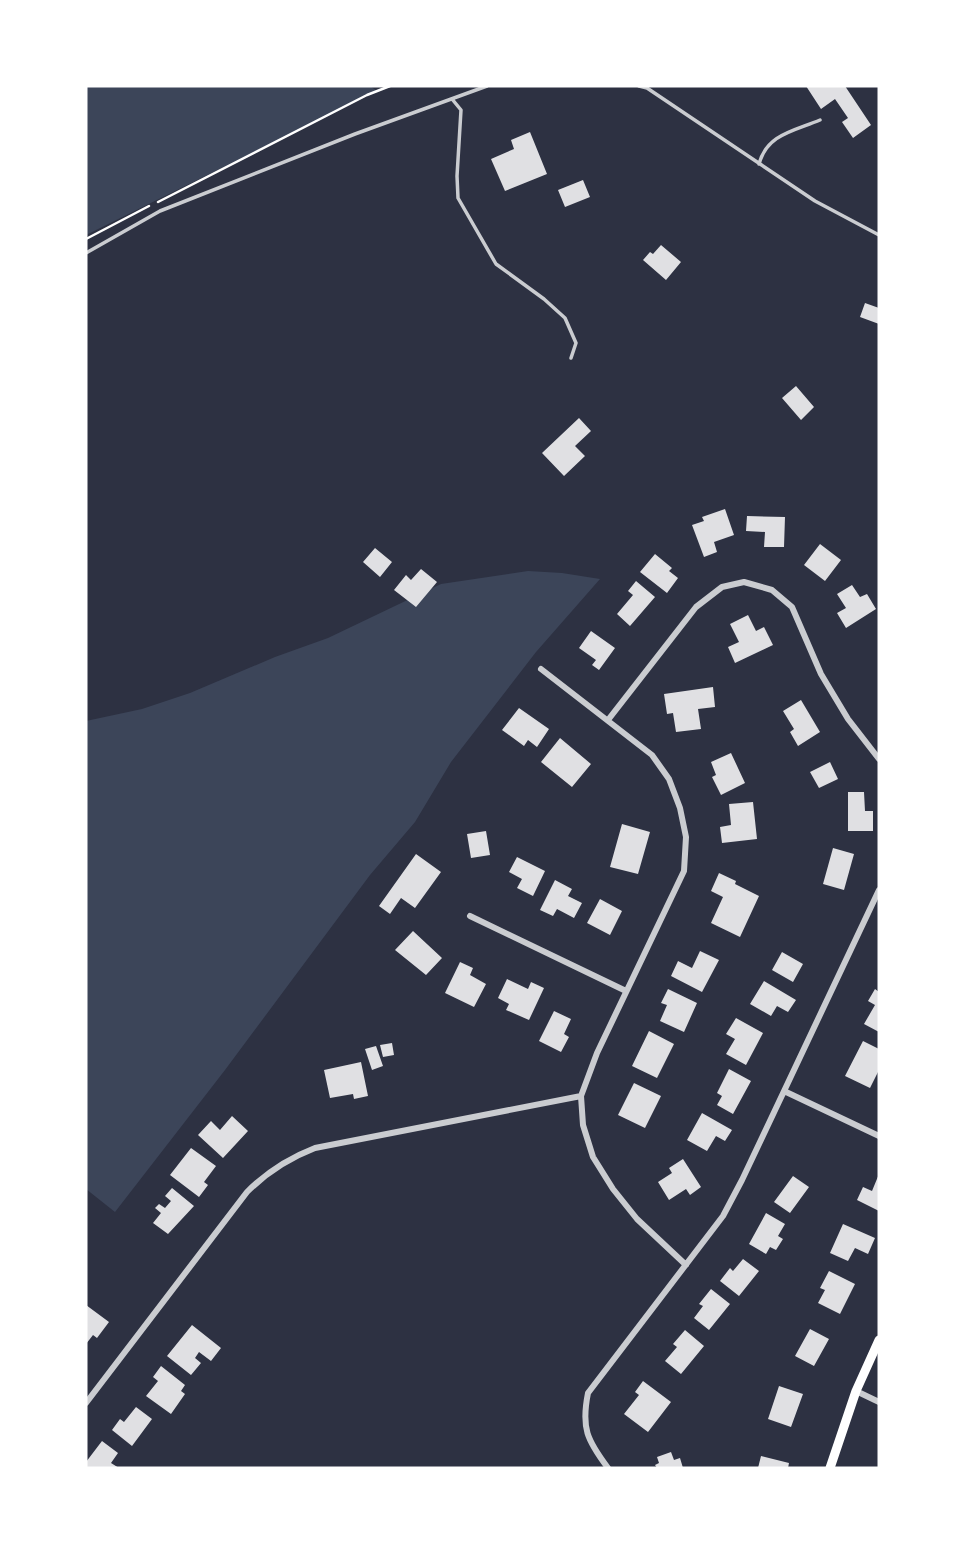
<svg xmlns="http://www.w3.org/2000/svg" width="965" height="1554" viewBox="0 0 965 1554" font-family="Poppins,sans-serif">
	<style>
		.green { fill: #3c4559 }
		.building { fill: #e0e0e3 }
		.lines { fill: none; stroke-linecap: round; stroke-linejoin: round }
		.path { stroke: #fff; stroke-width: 2.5 }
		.service { stroke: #caccd0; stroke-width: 3.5 }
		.minor { stroke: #caccd0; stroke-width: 6 }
		.secondary { stroke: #fff; stroke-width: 9 }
	</style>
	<rect width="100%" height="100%" fill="#2d3142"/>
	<path class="green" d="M86,86H370L377,91L86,235Z
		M528,571L562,573L600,579L536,652L451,762L415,822L370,875L225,1070L115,1212L86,1189V721L142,709L190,693L275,657L328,638L441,584Z"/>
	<path class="building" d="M806,86H845L871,125L853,138L842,122L848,118L835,99L821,109Z
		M530,132L547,174L505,191L491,159L514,149L511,140Z
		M583,180L590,197L565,207L558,190Z
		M661,245L681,262L666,280L643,260L650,252L653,254Z
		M865,303L879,308V324L860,317Z
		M796,386L814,407L801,420L782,398Z
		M579,418L591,431L575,446L585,456L564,476L542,453Z
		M725,509L734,535L714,542L717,552L704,557L692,525L704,521L702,517Z
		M747,516L785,517L784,547H764L765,532L746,531Z
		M820,544L841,560L825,581L804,565Z
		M375,548L392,562L380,577L363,562Z
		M655,554L672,568L669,571L678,578L667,593L640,572Z
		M421,569L437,582L416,607L394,590L406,575L411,580Z
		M636,581L655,597L630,626L617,614L633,595L628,591Z
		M852,585L860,597L867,594L876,609L846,628L837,613L846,608L837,594Z
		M748,615L756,631L764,627L773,645L735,663L728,647L739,642L730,624Z
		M591,631L615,648L599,670L592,665L596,660L579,648Z
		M713,687L715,707L698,709L701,729L676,732L673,713L667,714L664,694Z
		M801,700L820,732L798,746L790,732L794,729L783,711Z
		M519,708L549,729L537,747L528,740L524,746L502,730Z
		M560,738L591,764L572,787L541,762Z
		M731,753L745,783L721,795L712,777L716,775L711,762Z
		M830,762L838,779L819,788L810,772Z
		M848,792H864L865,811H873V831H848Z
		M753,802L757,839L722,843L720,827L731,825L729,804Z
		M622,824L650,832L638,874L610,867Z
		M486,831L490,855L471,858L467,834Z
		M833,848L854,854L844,890L823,884Z
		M416,854L441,872L415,908L401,898L390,914L379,906Z
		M517,857L545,871L533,896L517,888L522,879L509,872Z
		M719,873L736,881L735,884L759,896L740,937L711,923L723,897L711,891Z
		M555,880L572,889L568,896L582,903L574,918L557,909L553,916L540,910Z
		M600,899L622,911L610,935L587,923Z
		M413,931L442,958L426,975L395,950Z
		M700,951L719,960L702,992L671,976L678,961L692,968Z
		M782,952L803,964L793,982L772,970Z
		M460,962L473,968L470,975L486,984L474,1007L445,993Z
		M507,979L528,989L531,982L544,988L529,1020L506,1010L509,1004L498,998Z
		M764,981L796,1000L788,1012L777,1006L771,1016L750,1004Z
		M668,989L697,1003L684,1032L660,1021L667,1005L661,1003Z
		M875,989L879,992V1032L864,1024L875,1005L868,1001Z
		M554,1011L571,1019L564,1034L569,1037L561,1052L539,1041Z
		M736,1018L763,1033L746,1065L726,1054L735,1039L726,1034Z
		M649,1031L674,1044L657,1078L632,1066Z
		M863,1041L879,1049V1070L870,1088L845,1076Z
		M392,1043L394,1055L383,1057L380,1045Z
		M376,1046L383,1066L372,1070L365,1049Z
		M361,1062L368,1096L354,1099L353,1094L330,1098L324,1070Z
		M729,1069L751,1081L733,1114L717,1105L722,1096L717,1093Z
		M634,1083L661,1096L645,1128L618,1115Z
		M702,1113L732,1130L725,1141L716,1136L707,1151L687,1140Z
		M232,1116L248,1131L223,1158L198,1135L211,1121L220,1130Z
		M191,1148L216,1166L204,1182L208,1185L199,1197L170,1175Z
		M683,1159L701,1187L690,1195L686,1189L669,1200L658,1182L672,1173L669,1168Z
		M879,1174V1211L857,1200L863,1187L872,1191Z
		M793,1176L809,1187L790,1213L774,1202Z
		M172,1188L194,1206L168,1234L153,1223L161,1213L155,1208L159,1204L165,1208L171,1201L165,1196Z
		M766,1213L785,1224L778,1236L783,1239L776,1250L770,1247L766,1254L749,1244Z
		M843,1224L875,1238L868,1254L855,1248L848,1261L830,1253Z
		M743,1259L759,1271L739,1296L720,1281L730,1268L733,1271Z
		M829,1271L855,1284L840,1314L818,1303L825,1290L820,1288Z
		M711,1289L730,1304L709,1330L694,1318L703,1306L699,1304Z
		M86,1305L109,1322L97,1338L93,1335L86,1344Z
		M192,1325L221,1348L211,1361L199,1352L195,1358L201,1363L191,1375L167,1356Z
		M810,1329L829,1339L814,1366L795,1356Z
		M685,1330L704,1346L681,1374L665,1361L677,1347L673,1344Z
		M161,1366L185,1385L181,1391L185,1394L171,1414L146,1396L158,1381L153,1377Z
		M643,1381L671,1402L648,1432L624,1414L639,1395L635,1392Z
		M779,1386L803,1394L791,1427L768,1419Z
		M136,1407L152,1419L132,1446L112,1430L120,1419L124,1422Z
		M102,1441L118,1453L111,1463L119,1468H86V1462Z
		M671,1452L674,1460L680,1458L683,1468H657L655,1465L659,1463L657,1457Z
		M761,1456L789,1463L788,1468H758Z"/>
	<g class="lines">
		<path class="path" d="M158,202L367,95L390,86
			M86,239L149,206"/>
		<path class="service" d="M639,86L647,88L815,201L879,235
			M452,99L461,110L457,176L458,198L496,264L544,299L565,318L576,343L571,358
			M759,164C767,134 794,131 820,120
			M86,253L160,211L355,134L487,86"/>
		<path class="minor" d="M541,669L652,755L669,779L680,808L686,837L684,871L597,1053L581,1096L583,1125L593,1157L613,1189L637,1219L686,1265
			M608,720L696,607L722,587L744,582L772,590L792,607L821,674L848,719L879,759
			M470,916L626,991
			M784,1091L879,1136
			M856,1391L879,1402
			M86,1403L247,1192C267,1172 289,1158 315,1148L581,1096
			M608,1468C587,1440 581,1428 588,1393L723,1216L742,1180L879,890"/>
		<path class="secondary" d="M830,1468L856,1391L879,1340"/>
	</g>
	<rect width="965" height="1554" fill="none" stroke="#ffffff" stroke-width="175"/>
</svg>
